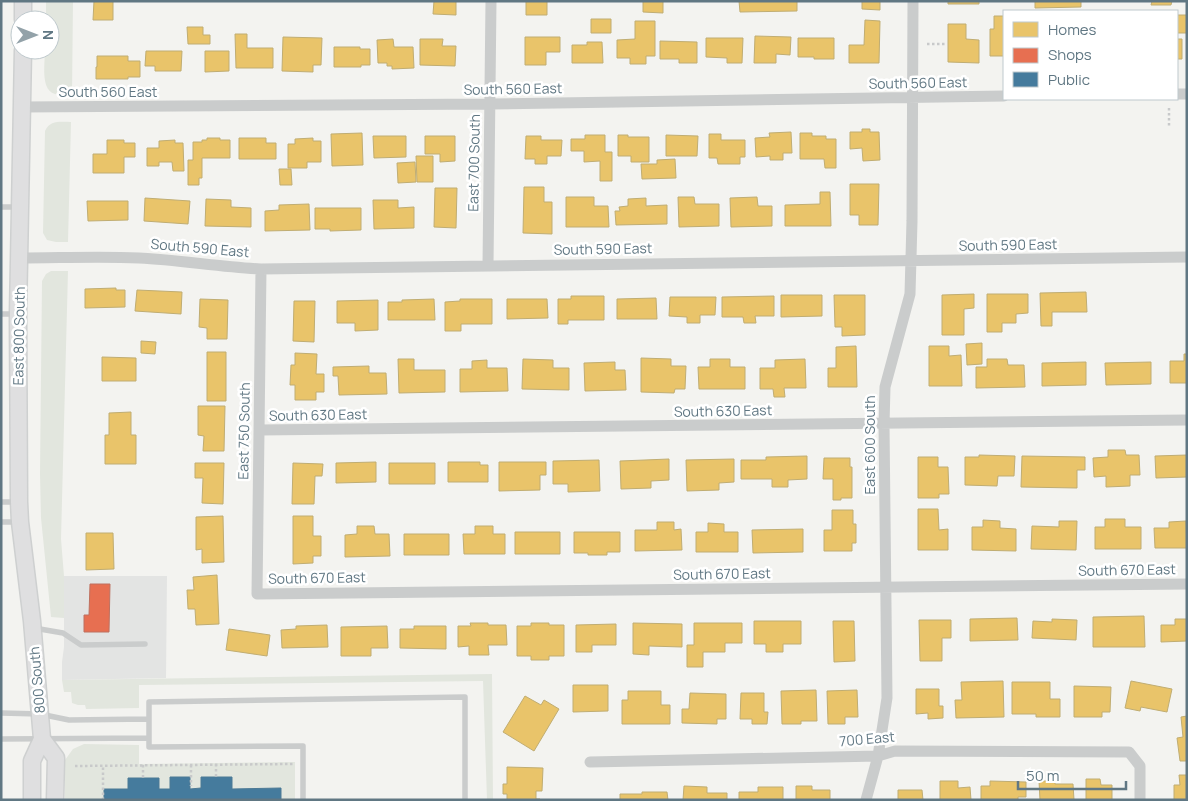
<svg xmlns="http://www.w3.org/2000/svg" width="1188" height="801" viewBox="0 0 1188 801" font-family="Manrope,sans-serif">
	<style>
		.built { fill: #e3e4e3 }
		.green { fill: #e2e6de }
		.homes { fill: #e9c46a; stroke: #c0ad72 }
		.shops { fill: #e76f51; stroke: #be7160 }
		.public { fill: #457b9d; stroke: #4d7a95 }
		.lines { fill: none; stroke-linecap: round; stroke-linejoin: round }
		.secondary-casing { stroke: #ced0d0; stroke-width: 19 }
		.path { stroke: #c8c9ca; stroke-width: 2.5; stroke-dasharray: 2.5 2.5; stroke-linecap: butt }
		.service { stroke: #cacccc; stroke-width: 5.5 }
		.minor { stroke: #cacccc; stroke-width: 11 }
		.secondary { stroke: #dfdfe0; stroke-width: 16 }
		.labels { text-anchor: middle; stroke-width: 5; stroke-linejoin: round; paint-order: stroke }
		.street-label { font-size: 14px; fill: #607783; stroke: #fff }
	</style>
	<rect width="100%" height="100%" fill="#f3f3f0"/>
	<path class="built" d="M64,576H167L166,678L62,680V662L64,647Z"/>
	<path class="green" d="M46,1H73L72,95C66,94 60,95 55,94C40,90 45,63 45,50H50V20H46Z
		M71,122L68,242H56L47,240L43,233L45,131C50,120 60,122 71,122Z
		M51,271H68L61,539L64,576V618L51,617L41,518L40,474L42,281L46,274Z
		M492,674L493,800H487L483,681L139,685V708L86,709L85,705H78L72,703L71,692H64L62,680Z
		M84,744L139,745V764L295,762V800H65V760L73,749Z"/>
	<path class="homes" d="M94,1H113V20H93Z
		M434,1H456V15L433,14Z
		M526,1H547V15H526Z
		M643,1H663V13L643,12Z
		M739,1H797V11L740,12Z
		M862,1H880V10L862,9Z
		M948,1H979V4H948Z
		M1035,1H1081V7L1035,8Z
		M1152,1H1172L1171,5H1151Z
		M1177,15H1187V33H1177Z
		M994,16H1004V56H990V29H994Z
		M591,19H611V33H591Z
		M865,20L880,21L879,63H849V45H864Z
		M635,21H655V56H646V64H630V58H617V40L635,39Z
		M948,24H966V39L979,40V63L948,62Z
		M187,27H203V35H210V44H188Z
		M235,34H247V48H273V68H236Z
		M755,36L791,37L790,55L776,54V63H754Z
		M283,37L322,38L321,65H313V72L282,71Z
		M525,37H560V52H546V65H525Z
		M706,38H743L742,63H727V58L706,57Z
		M798,38H834V59H814V57H798Z
		M393,39L394,47H413L414,68L392,69V66H387V63H378L377,40Z
		M420,39H443L442,46H456L455,66L420,65Z
		M1177,39H1182V59H1177Z
		M660,41L697,42V63H679V59H660Z
		M587,42H602L603,63H572V45H587Z
		M334,47H360V49H370V65H361V67H334Z
		M146,51H182L181,71H155V66H145Z
		M205,51H229V71L205,72Z
		M97,56H128V61H140V77H128V79H96V67H97Z
		M862,129H870V132H879L880,160L863,161L862,148L850,149V132H862Z
		M791,132L792,153H783V160H770V156L756,157L755,138L770,137L769,133Z
		M362,133L363,165L332,166L331,134Z
		M800,133H812V136H826V139H836V168H825L824,159H800Z
		M709,134H721V140H745V157H740V164H718L717,158H709Z
		M585,135H605V152H612V181H600V161L584,162V151H571V139H585Z
		M618,135H628V137H649V162H631V156H618Z
		M666,135L698,136L697,156H666Z
		M373,136H406V157L374,158Z
		M425,136H455V161L440,162V154H425Z
		M526,136H541V140H562L561,156H547V164H535V159H525Z
		M207,138H220V140H230V158H202V178H199V185H188V160H193V142H202V140H207Z
		M239,138H266V143H276V159H239Z
		M313,138V141H321V162H307V168H288V144H295V139Z
		M107,140H124V143H135V157H124V173H93V154H107Z
		M175,140V143H183L184,171H173L172,162H159V166H147V148H159V141Z
		M416,156H433V182H417Z
		M675,159L676,178L642,179L641,164H657V160Z
		M415,162L416,182L398,183L397,163Z
		M279,169H291L292,185H280Z
		M850,184H879L878,225H859V215H850Z
		M524,187H544V202H552V234L523,233Z
		M435,188H457L456,228L434,227Z
		M820,192H830L831,226H785V205L820,204Z
		M566,197H594V206H608L609,227H566Z
		M678,197H694L695,204H719V226L679,227Z
		M757,197L758,206H772V226L731,227L730,198Z
		M145,198L190,201L188,224L144,221Z
		M646,198V206L667,205V224L616,225L615,211H620L619,207L628,206V199Z
		M206,199L231,200V207L251,208V227L205,226Z
		M373,200H398V208L414,207V228L374,229Z
		M87,201H128V220L88,221Z
		M309,204L310,230L265,231V211L279,210V205Z
		M315,208H361V230L330,231V229H315Z
		M116,288V290H125V307L85,308V289Z
		M137,290L182,292L181,314L135,311Z
		M1086,292L1087,312H1052V326H1041L1040,293Z
		M974,294V308L964,309V335H942V295Z
		M987,294H1028V313L1016,314V323H1002V332H987Z
		M781,295H822V316L781,317Z
		M834,295H865V335L842,336V327H835Z
		M571,296H604V320H568V324H558V299H571Z
		M774,296V316H755L756,323H744L743,317H722V297Z
		M670,297H716L715,315H700V323H687V317L669,316Z
		M656,298L657,319H617V299Z
		M200,299L228,300L227,339H207V328L199,327Z
		M434,299L435,320H388V302H402V300Z
		M460,299H492V324H461V331H445V302L460,301Z
		M507,299H547L548,318L507,319Z
		M378,300V330L355,331V323H337V301Z
		M294,301H315L314,342L293,341Z
		M141,341L156,342L155,354L141,353Z
		M982,343V364L967,365L966,344Z
		M856,346L857,387H828V368H836V347Z
		M929,346H949V356L961,355L962,386H929Z
		M207,352H226V401H207Z
		M295,353L317,354L316,374H324V392H316V400H295V385H290L291,365H295Z
		M1184,354H1187V383H1170V361H1184Z
		M102,357L136,358V381H102Z
		M641,358L671,359V366H686L685,389H675L674,393L641,392Z
		M398,359H414V370H445V392L399,393Z
		M523,359L553,360V368H569V390L522,389Z
		M710,359H730V367H745V389H699L698,367H710Z
		M805,359L806,388H784L785,397H774L773,389H760V368H775V360Z
		M987,359H1007L1008,365H1024L1025,387L976,388V367H987Z
		M487,360V368H507L508,391L460,392V369H472V361Z
		M615,362V370H625L626,390L585,391L584,363Z
		M1086,362V385L1042,386V363Z
		M1151,362V384L1106,385L1105,363Z
		M369,366V373H386L387,394L339,395L338,376H333V367Z
		M198,406H225L224,451H203L204,436L198,435Z
		M131,412V435H136V464H105V435H109V413Z
		M1108,450H1125L1126,455H1139L1140,475H1130V486L1106,487V476L1094,477L1093,458L1108,457Z
		M979,455L1015,456L1014,476H998L997,486L965,485V457H979Z
		M1187,455V477L1156,478L1155,456Z
		M807,456V479L788,480V487H772V479H741V460H766V457Z
		M1022,456L1085,457V470H1077V488L1021,487Z
		M918,457H938V467H948L949,494H939V498H918Z
		M824,458H850V467H852V498H841V500H833V479H823Z
		M669,459V480L651,481V488L621,489L620,461Z
		M734,459V482L719,483V490L687,491L686,460Z
		M599,460L600,491L568,492V484H553V461Z
		M376,462V482L336,483V463Z
		M448,462H480V465H488V482H448Z
		M499,462H546V475H540V490L499,491Z
		M195,463H224L223,504L202,503L203,478H195Z
		M293,463L323,464L322,476H315L314,504H292Z
		M389,463H435V484H389Z
		M918,509H938L939,530L948,529V550H918Z
		M832,510H853V524H856V543H852V551H824V530H832Z
		M223,516L224,562L202,563V549L196,550V517Z
		M293,516H313V536H321V556H313V563L293,564Z
		M1105,519H1125V527H1141V549H1095V527H1105Z
		M983,520L1000,521V528L1016,529V551L972,550V527H983Z
		M1059,521H1077L1076,550L1031,549L1032,526L1059,527Z
		M1186,521L1187,548H1155L1154,528H1169V522Z
		M657,522H674V530L681,529L682,550L635,551V530H657Z
		M708,523L724,524V532H738V552H696V532H708Z
		M357,526H374L375,534H389L390,556L345,557V535L357,534Z
		M475,526H493V534H505V554H464L463,534H475Z
		M803,529V552L753,553L752,530Z
		M515,532H560V554H515Z
		M574,532H620V552H607V555H588V553H574Z
		M86,533H113L114,569L86,570Z
		M404,534H449V555H404Z
		M217,575L219,624L196,625L195,609H188L187,590H194L193,577Z
		M1144,616L1145,647H1093V617Z
		M1017,618L1018,640L970,641V619Z
		M1052,619L1077,620L1076,640L1032,638L1033,621L1052,622Z
		M1175,619H1187V641L1161,642V625H1175Z
		M919,620H951V638H942V661H920Z
		M754,621H801V644H783V652H766V644H754Z
		M833,621H854L855,661L834,662Z
		M470,623H488V625H506L507,645H488L489,655H469V646L458,647V626H471Z
		M531,623H549V625H564V656H549V660H531V656H517V626H531Z
		M633,623L682,624V647L649,646V655L633,654Z
		M694,623H742V643H725V652H703V667H687V645H694Z
		M616,624V645H592V652H576V625Z
		M327,625L328,647L282,648L281,630L296,629V626Z
		M387,626L388,648H371V656H341V627Z
		M414,626H446V649L400,648V629H414Z
		M229,629L270,635L267,656L226,650Z
		M1003,681L1004,717L956,718L955,700H962L961,682Z
		M1131,681L1172,689L1167,712L1141,707L1140,711L1125,708Z
		M1012,682H1050V699H1060V717H1036V714H1012Z
		M573,685H608V711L573,712Z
		M1074,686L1111,687L1110,712H1102V717H1074Z
		M916,689H939V706H943V718L928,719V713L916,714Z
		M816,690L817,721H801V724H782L781,691Z
		M857,690L858,717H845V724H828L827,691Z
		M628,691H661V705H670V724H622V700H628Z
		M690,693L726,694V719H717V724L682,723V709H689Z
		M741,693H764V712H768L767,724H752V719H740Z
		M525,696L541,705L544,700L559,709L534,751L503,732Z
		M1187,716V761H1180L1177,738L1183,737L1181,717Z
		M507,767L543,768L542,791H536V799H540V800H507V794H503V784H507Z
		M1179,775H1187V800H1174V785H1180Z
		M1086,779H1100L1101,785H1112V800H1086Z
		M940,781H958V788L970,787L971,800H940Z
		M990,781L1026,782V797H1018V800H981V786H990Z
		M1039,781H1055V784H1073L1074,800H1040Z
		M684,786L707,787V793H727V800H683Z
		M796,786H812V790H830V800H796Z
		M758,787H783V800H739V792H758Z
		M898,790H922L923,800H898Z
		M642,792H667L668,800H620V794H642Z"/>
	<path class="shops" d="M90,584H110L109,632H84V615H89Z"/>
	<path class="public" d="M170,777H190V789L201,788V777H232V789L281,788V800H104V789H128V778H159V789H170Z"/>
	<g class="lines">
		<g class="secondary-casing">
			<path id="secondary" d="M23,20V1
				M23,50L18,314L19,502L20,522L32,621L42,739L32,761V800
				M42,739L56,758L55,800"/>
		</g>
		<path class="path" d="M927,44H946
			M1169,108V127
			M216,764V777
			M143,765V778
			M191,765V786
			M75,766L293,764
			M103,800V766"/>
		<path class="service" d="M1,207H18
			M1,314H16
			M1,502H17
			M1,522H19
			M34,628L63,633L81,645L145,644
			M1,713L40,714L69,720L148,719
			M1,739L149,738
			M303,800V746L149,747V702L465,697V800"/>
		<path class="minor" d="M1177,94H1187
			M22,107L490,104L1004,96
			M20,258C59,258 99,256 139,258C180,260 220,267 261,269L1187,257
			M488,265L491,1
			M261,269L257,594L1187,584
			M260,430L1187,420
			M590,762L878,756L895,751L1129,752L1140,766V800
			M866,800L878,756L887,698L884,424L885,387L910,294L912,221L913,1"/>
		<use href="#secondary" class="secondary"/>
	</g>
	<g class="labels">
		<g class="street-label">
			<text transform="translate(918 83) rotate(-1)" y="5">South 560 East</text>
			<text transform="translate(513 89) rotate(-1)" y="5">South 560 East</text>
			<text x="108" y="97">South 560 East</text>
			<text transform="translate(474 163) rotate(-89)" y="5">East 700 South</text>
			<text transform="translate(1008 245) rotate(-1)" y="5">South 590 East</text>
			<text transform="translate(200 248) rotate(5)" y="5">South 590 East</text>
			<text transform="translate(603 249) rotate(-1)" y="5">South 590 East</text>
			<text transform="translate(19 336) rotate(-89)" y="5">East 800 South</text>
			<text transform="translate(723 411) rotate(-1)" y="5">South 630 East</text>
			<text transform="translate(318 415) rotate(-1)" y="5">South 630 East</text>
			<text transform="translate(244 431) rotate(-89)" y="5">East 750 South</text>
			<text transform="translate(870 445) rotate(-90)" y="5">East 600 South</text>
			<text transform="translate(1127 570) rotate(-1)" y="5">South 670 East</text>
			<text transform="translate(722 574) rotate(-1)" y="5">South 670 East</text>
			<text transform="translate(317 578) rotate(-1)" y="5">South 670 East</text>
			<text transform="translate(37 680) rotate(-95)" y="5">800 South</text>
			<text transform="translate(867 739) rotate(-5)" y="5">700 East</text>
		</g>
	</g>
	<rect width="1188" height="801" fill="none" stroke="#607783" stroke-width="5"/>
	<rect x="1003" y="10" width="175" height="90" fill="#ffffff" stroke="#bfc9cd"/>
	<rect x="1013" y="22" width="25" height="15" fill="#e9c46a" stroke="#bfc9cd"/>
	<text x="1048" y="35" font-size="15" fill="#607783">Homes</text>
	<rect x="1013" y="48" width="25" height="15" fill="#e76f51" stroke="#bfc9cd"/>
	<text x="1048" y="60" font-size="15" fill="#607783">Shops</text>
	<rect x="1013" y="72" width="25" height="15" fill="#457b9d" stroke="#bfc9cd"/>
	<text x="1048" y="85" font-size="15" fill="#607783">Public</text>
	<g transform="translate(35 35) rotate(90)"><circle r="24" fill="#ffffff" stroke="#bfc9cd"/>
	<path d="M0-4L9 19L0 12L-9 19Z" fill="#93a2a9"/>
	<text y="-8" font-size="14" font-weight="bold" text-anchor="middle" fill="#607783">N</text>
	</g>
	<path d="M1018 781v8h108v-8" fill="none" stroke="#607783" stroke-width="2.5"/>
	<text x="1026" y="781" font-size="15" fill="#607783" stroke="#ffffff" stroke-width="4" paint-order="stroke">50 m</text>
</svg>
